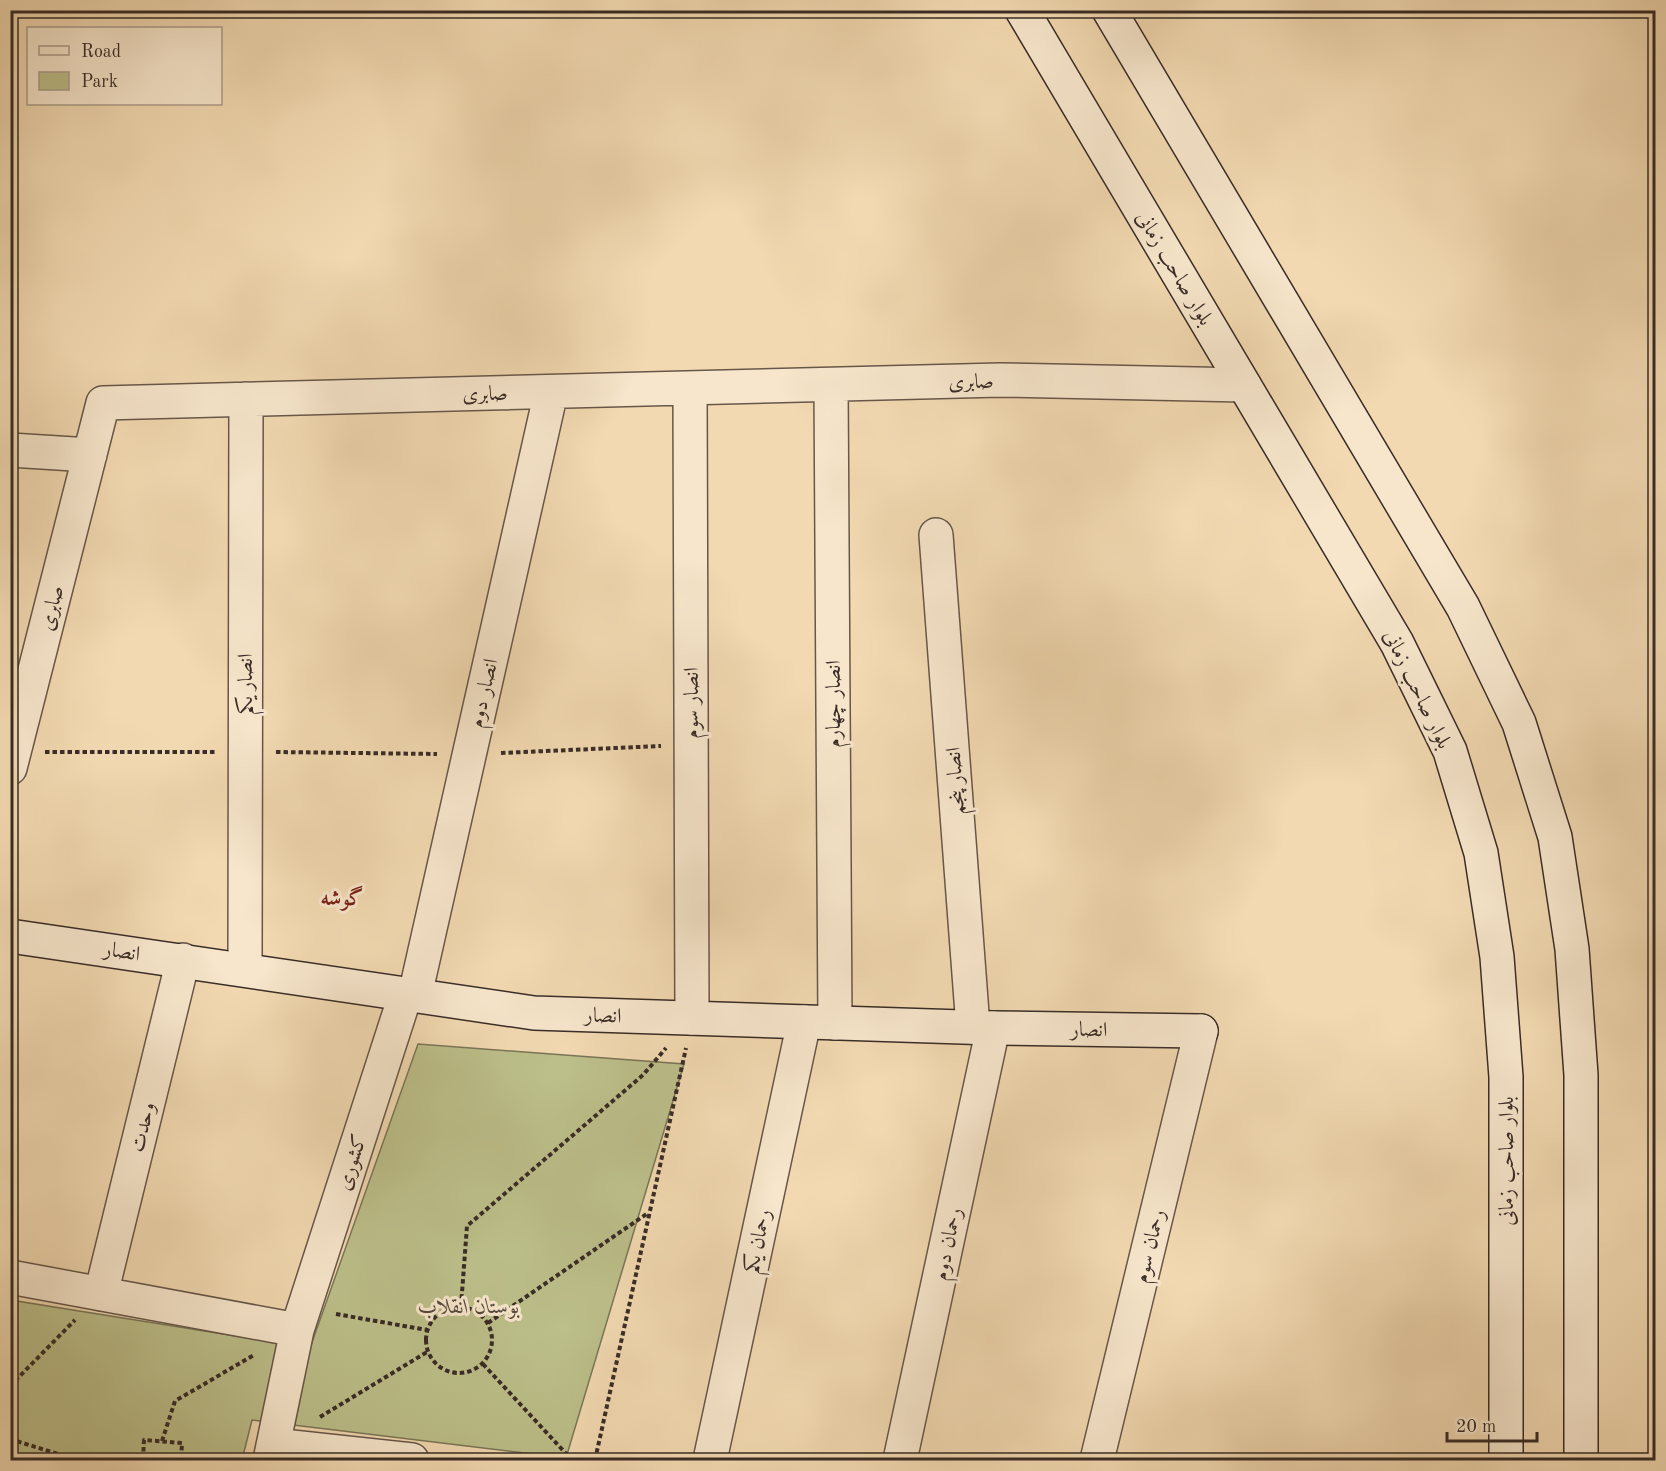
<svg xmlns="http://www.w3.org/2000/svg" width="1666" height="1471" viewBox="0 0 1666 1471" font-family="'Old Standard TT',Amiri,serif">
	<style>
		.green { fill: #bcbf8a; stroke: #7a7658; stroke-width: 1.5 }
		.lines { fill: none; stroke-linecap: round; stroke-linejoin: round }
		.street-casing { stroke: #67574a; stroke-width: 36 }
		.secondary-casing { stroke: #392c27; stroke-width: 36 }
		.path { stroke: #392c27; stroke-width: 4; stroke-dasharray: 4.5 3; stroke-linecap: butt }
		.street { stroke: #f7e6cc; stroke-width: 33 }
		.secondary { stroke: #f7e6cc; stroke-width: 33 }
		.labels { text-anchor: middle; stroke-width: 6; stroke-linejoin: round; paint-order: stroke }
		.street-label { font-size: 21px; fill: #392c27; stroke: #f7e6cc }
		.park-label { font-size: 21px; font-style: italic; fill: #53493b; stroke: #f7e6cc }
		.neighbourhood-label { font-size: 22px; font-weight: bold; fill: #7a1f14; stroke: #f7e6cc }
	</style>
	<rect width="100%" height="100%" fill="#f2d9b1"/>
	<filter id="stains"><feTurbulence type="fractalNoise" baseFrequency=".00333" numOctaves="4"/><feColorMatrix values="0 0 0 0 .2 0 0 0 0 .09 0 0 0 0 .02 0 0 0 .5 -.17"/></filter>
	<radialGradient id="worn" r=".72"><stop offset=".6" stop-color="#630" stop-opacity="0"/><stop offset="1" stop-color="#630" stop-opacity=".3"/></radialGradient>
	<path class="green" d="M418,1044L684,1064L566,1458L252,1420L242,1460H11L10,1300L310,1348Z"/>
	<g class="lines">
		<g class="street-casing">
			<path id="street" d="M831,385L835,1023
				M690,388L692,1018
				M10,450L90,455
				M936,535L973,1027
				M10,768L103,403L1000,380L1244,385
				M245,969L246,399
				M415,995L551,392
				M10,1277L297,1330
				M101,1294L183,960
				M273,1445L412,1460
				M270,1460L297,1330L406,993
				M710,1460L804,1022
				M900,1460L993,1028
				M1097,1460L1201,1031"/>
		</g>
		<g class="secondary-casing">
			<path id="secondary" d="M1022,10L1397,643L1450,751L1481,853L1497,957L1506,1077V1460
				M1109,10L1463,607L1519,723L1555,837L1572,949L1581,1075V1460
				M10,936L534,1013L993,1028L1201,1031"/>
		</g>
		<path class="path" d="M45,752H215
			M276,752L437,754
			M501,753L661,746
			M461,1306L467,1226L643,1075L666,1048
			M426 1340a33 33 0 1 1 66 0a33 33 0 1 1-66 0Z
			M336,1314L427,1330
			M488,1323L648,1213
			M483,1364L572,1460
			M10,1386L75,1320
			M320,1417L427,1352
			M10,1439L74,1459H143
			M162,1441L175,1401L254,1355
			M143,1459L144,1440L182,1443L181,1460
			M595,1460L686,1048"/>
		<use href="#street" class="street"/>
		<use href="#secondary" class="secondary"/>
	</g>
	<g class="labels">
		<g class="street-label">
			<text transform="translate(1175 268) rotate(59)" y="7">بلوار صاحب زمانی</text>
			<text transform="translate(971 381) rotate(-1)" y="7">صابری</text>
			<text transform="translate(485 393) rotate(-1)" y="7">صابری</text>
			<text transform="translate(51 608) rotate(-76)" y="7">صابری</text>
			<text transform="translate(245 684) rotate(-90)" y="7">انصار یکم</text>
			<text transform="translate(1418 689) rotate(64)" y="7">بلوار صاحب زمانی</text>
			<text transform="translate(483 693) rotate(-77)" y="7">انصار دوم</text>
			<text transform="translate(691 703) rotate(-90)" y="7">انصار سوم</text>
			<text transform="translate(833 704) rotate(-90)" y="7">انصار چهارم</text>
			<text transform="translate(955 781) rotate(-94)" y="7">انصار پنجم</text>
			<text transform="translate(122 951) rotate(9)" y="7">انصار</text>
			<text transform="translate(603 1015) rotate(2)" y="7">انصار</text>
			<text transform="translate(1089 1029) rotate(1)" y="7">انصار</text>
			<text transform="translate(142 1127) rotate(-76)" y="7">وحدت</text>
			<text transform="translate(1506 1161) rotate(-90)" y="7">بلوار صاحب زمانی</text>
			<text transform="translate(351 1162) rotate(-72)" y="7">کشوری</text>
			<text transform="translate(757 1241) rotate(-78)" y="7">رحمان یکم</text>
			<text transform="translate(947 1244) rotate(-78)" y="7">رحمان دوم</text>
			<text transform="translate(1149 1246) rotate(-76)" y="7">رحمان سوم</text>
		</g>
		<g class="park-label">
			<text x="469" y="1313">بوستان انقلاب</text>
		</g>
		<g class="neighbourhood-label">
			<text x="342" y="905">گوشه</text>
		</g>
	</g>
	<rect width="1666" height="1471" fill="none" stroke="#f2d9b1" stroke-width="36"/>
	<rect x="12" y="12" width="1642" height="1447" fill="none" stroke="#392c27" stroke-width="3"/>
	<rect x="18" y="18" width="1630" height="1435" fill="none" stroke="#392c27" stroke-width="1.5"/>
	<rect x="27" y="27" width="195" height="78" fill="#f7e6cc" stroke="#ab9c8a" stroke-width="1.5"/>
	<rect x="39" y="46" width="30" height="9" fill="#f7e6cc" stroke="#ab9c8a" stroke-width="1.5"/>
	<text x="81" y="57" font-size="18" fill="#392c27">Road</text>
	<rect x="39" y="72" width="30" height="18" fill="#bcbf8a" stroke="#ab9c8a" stroke-width="1.5"/>
	<text x="81" y="87" font-size="18" fill="#392c27">Park</text>
	<path d="M1447 1432v9h90v-9" fill="none" stroke="#392c27" stroke-width="3"/>
	<text x="1456" y="1432" font-size="18" fill="#392c27" stroke="#f7e6cc" stroke-width="4.5" paint-order="stroke">20 m</text>
	<rect width="100%" height="100%" filter="url(#stains)"/>
	<rect width="100%" height="100%" fill="url(#worn)"/>
</svg>
